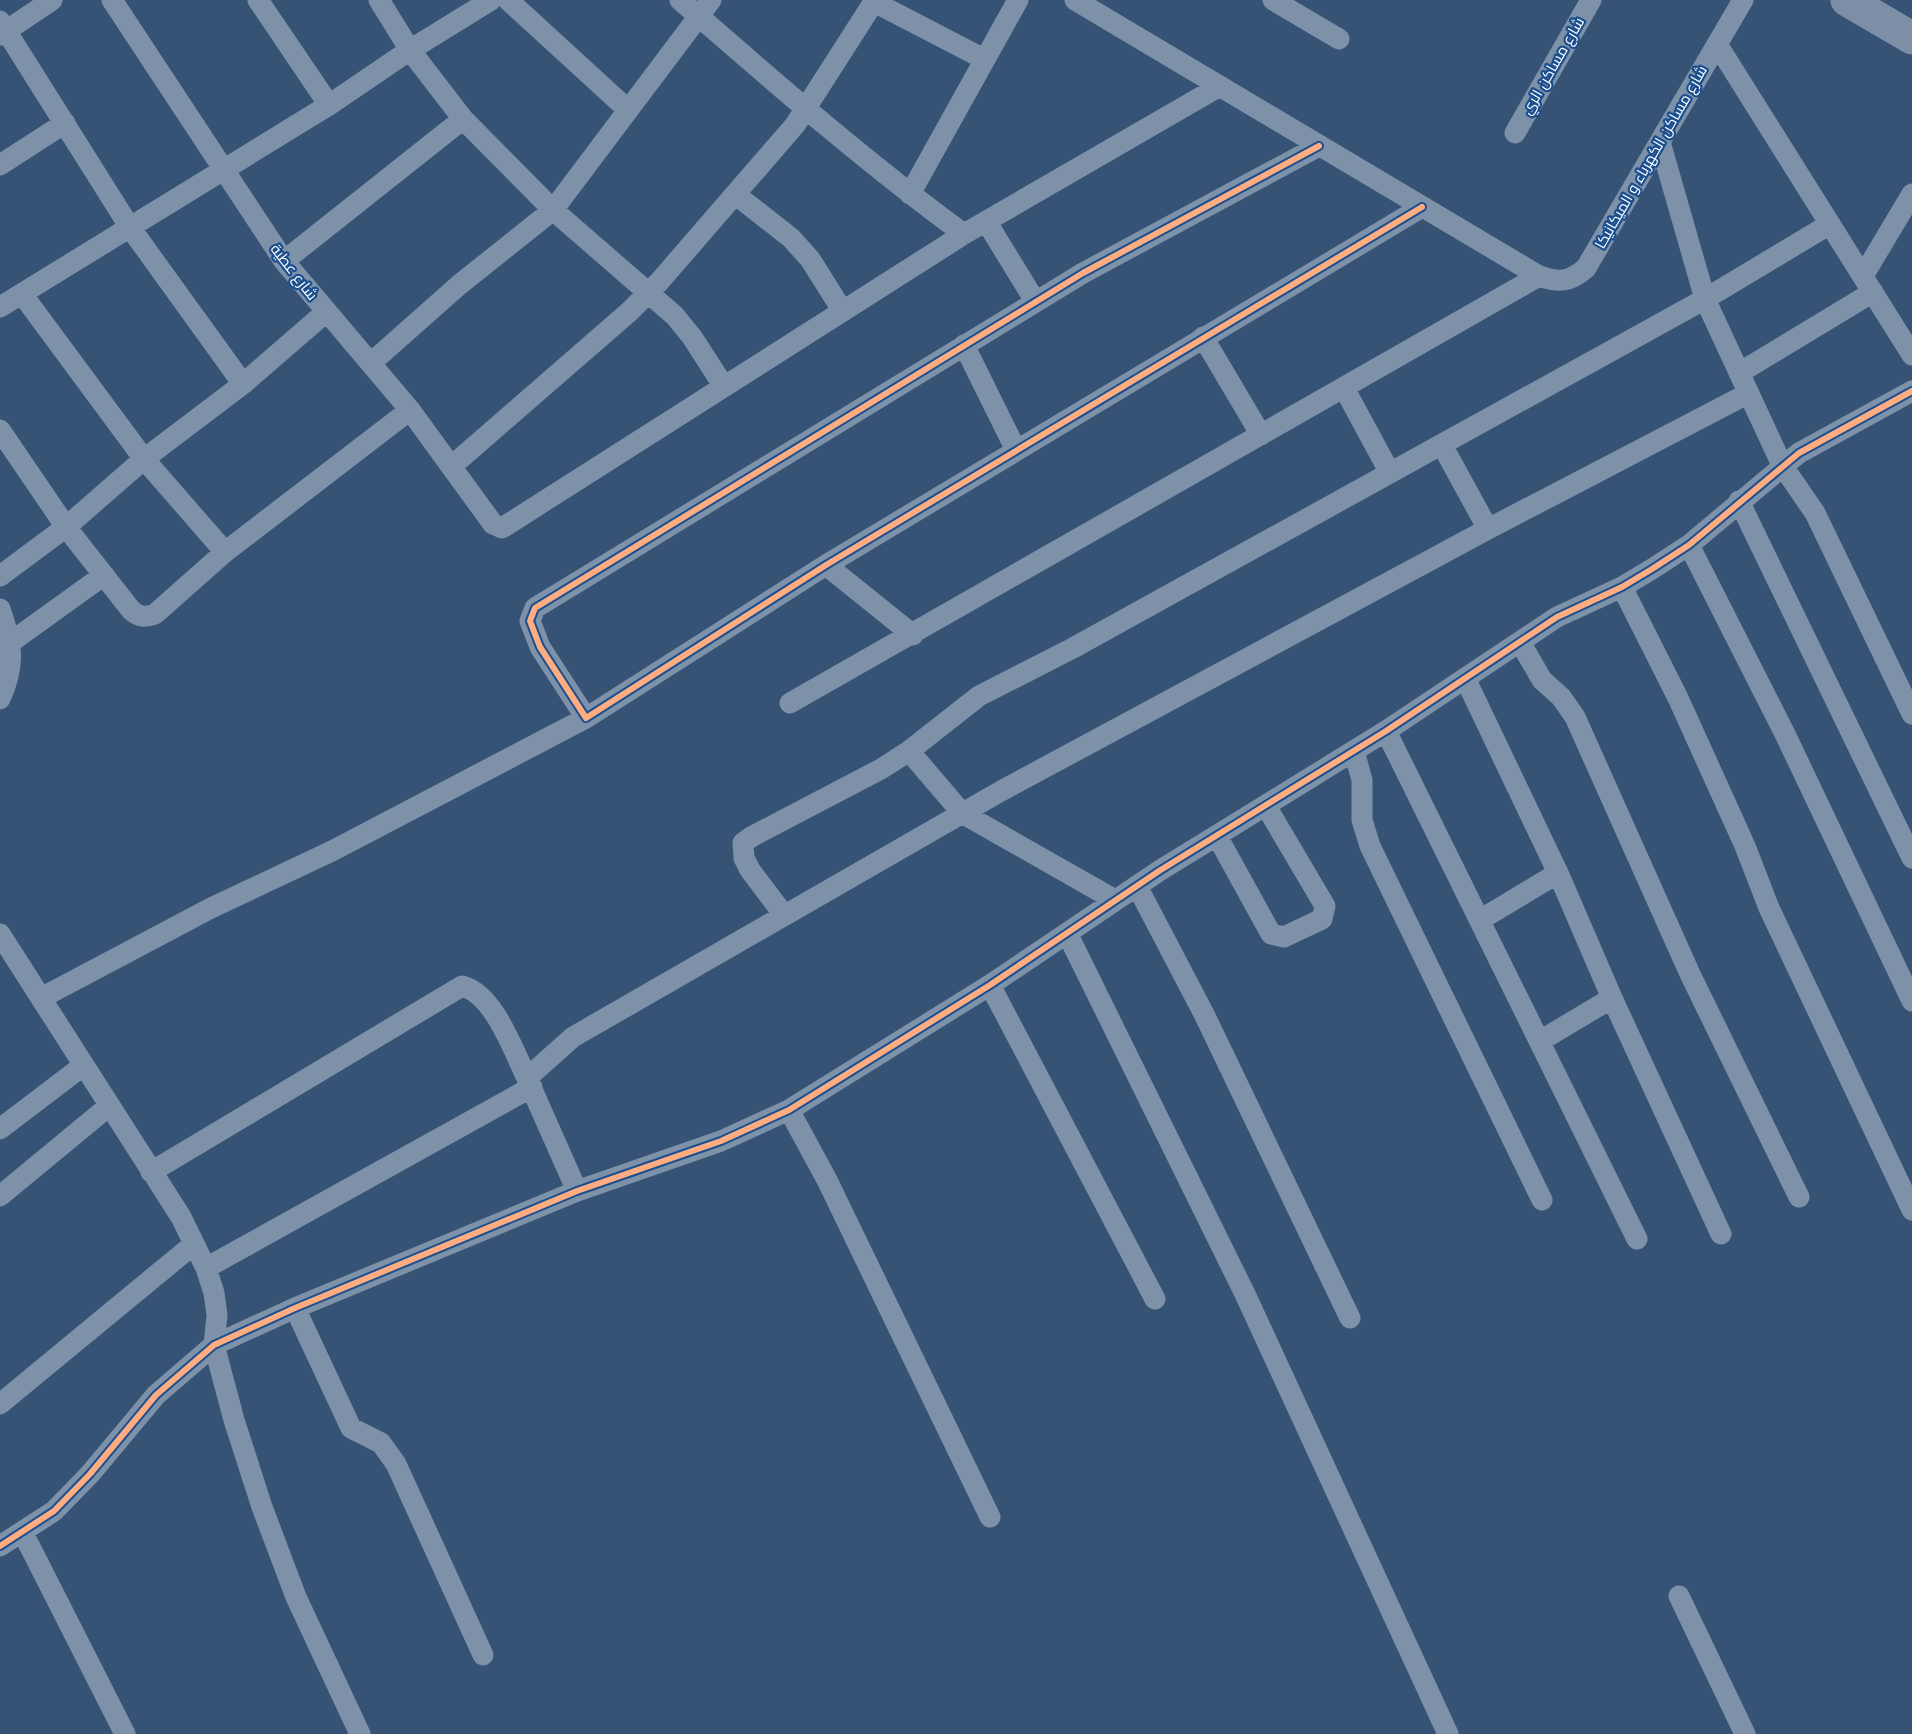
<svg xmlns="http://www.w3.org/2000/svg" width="1912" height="1734" viewBox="0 0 1912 1734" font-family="Montserrat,Cairo,sans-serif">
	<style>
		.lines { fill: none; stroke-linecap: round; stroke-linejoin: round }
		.minor { stroke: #7d92a8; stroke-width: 21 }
		.primary { stroke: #7d8ea7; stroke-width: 33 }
		.cycleway-casing { stroke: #1b4f8f; stroke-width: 10 }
		.cycleway { stroke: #ffac80; stroke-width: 6 }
		.labels { text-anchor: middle; stroke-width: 4.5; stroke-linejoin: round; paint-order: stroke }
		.street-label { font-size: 15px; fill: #fff; stroke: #1b4f8f }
	</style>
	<rect width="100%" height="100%" fill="#365274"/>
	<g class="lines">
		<path class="minor" d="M112,0L284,261L410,410L493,524L502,528L964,234L1220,86
			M258,0L329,105
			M379,0L410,50L463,119L553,210L675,316L692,337L723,385
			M508,0L627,109
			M680,0C772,80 864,161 964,234
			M1075,0L1539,276C1559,283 1570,282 1586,268L1743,0
			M1273,0L1339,39
			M874,2L984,59
			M0,21L129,226L243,384
			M0,35L52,0
			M1717,44L1912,355
			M1515,133L1591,0
			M1660,142L1705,299L1782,465L1815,513L1912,714
			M1319,146L1083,273L535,608L530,621L540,647L586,718L826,565L1422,207
			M0,165L65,123
			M735,194L791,238L810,259L842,310
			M910,194L1018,0
			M986,221L1035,301
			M284,261L463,119
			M1863,276L1912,194
			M0,307L329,105L410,50L491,0
			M1203,337L1261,435
			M964,345L1016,450
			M371,363L459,285L553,210L711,0
			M1739,373L1873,292
			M1344,388L1390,473
			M0,430L66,527L131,610C139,617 145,618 155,614L225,552L410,410
			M1442,445L1488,529
			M453,465L629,312L659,282L795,125L875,0
			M1739,501L1912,858
			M1689,545L1785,734L1912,1001
			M225,552L144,459L243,384L326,312
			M826,565L913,635
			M0,576L66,527L144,459L22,294
			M1622,587L1678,698L1745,846L1769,908L1912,1210
			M0,609C12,644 16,664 0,699
			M11,642L104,575
			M1520,642L1542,680L1561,697L1575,717L1690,974L1799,1197
			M1465,678L1558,873L1612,998L1721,1234
			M790,703L1539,276
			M1386,731L1637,1239
			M909,751L962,813L1115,900
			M1354,751L1362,780V820L1370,846L1542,1200
			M1217,836L1271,934L1284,937L1322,919L1325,906L1266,806
			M1137,886L1204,1014L1350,1318
			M784,915L750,870L744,858L743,843L751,837L881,769L909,751L979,696L1073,648L1705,299L1830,224
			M1480,920L1558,873
			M1067,933L1245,1294L1448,1734
			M0,934L181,1217L206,1268L214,1293L217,1315L214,1345L234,1420L262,1507L296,1597L360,1734
			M990,985L1155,1299
			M41,998L211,908L332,851L586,718
			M1540,1041L1612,998
			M789,1110L827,1180L990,1517
			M0,1129L84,1065
			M151,1172L462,986C494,994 513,1050 527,1078
			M577,1191L527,1078L573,1037L1001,791L1488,529L1749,393
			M0,1196L109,1106
			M206,1268L532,1087
			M295,1308L351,1428L381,1443L396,1464L483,1655
			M0,1404L194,1244
			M23,1533L125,1734
			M0,1546L54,1511L90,1474L156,1395L214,1345L295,1308L577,1191L721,1141L789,1110L990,985L1159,871L1386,731L1557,617L1622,587L1652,569L1689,545L1799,453L1912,391
			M1679,1596L1745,1734"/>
		<path class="primary" d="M1847,0L1912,38"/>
		<g class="cycleway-casing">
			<path id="cycleway" d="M1319,146L1083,273L535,608L530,621L540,647L586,718L826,565L1422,207
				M0,1546L54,1511L90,1474L156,1395L214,1345L295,1308L577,1191L721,1141L789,1110L990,985L1159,871L1386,731L1557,617L1622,587L1652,569L1689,545L1799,453L1912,391"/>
		</g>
		<use href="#cycleway" class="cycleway"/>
	</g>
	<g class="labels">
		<g class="street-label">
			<text transform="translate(1553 66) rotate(-60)" y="5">شارع مساكن الري</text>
			<text transform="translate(1651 157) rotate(-60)" y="5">شارع مساكن الكهرباء و الميكانيكا</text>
			<text transform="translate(294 272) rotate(52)" y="5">شارع عطية</text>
		</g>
	</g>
</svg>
